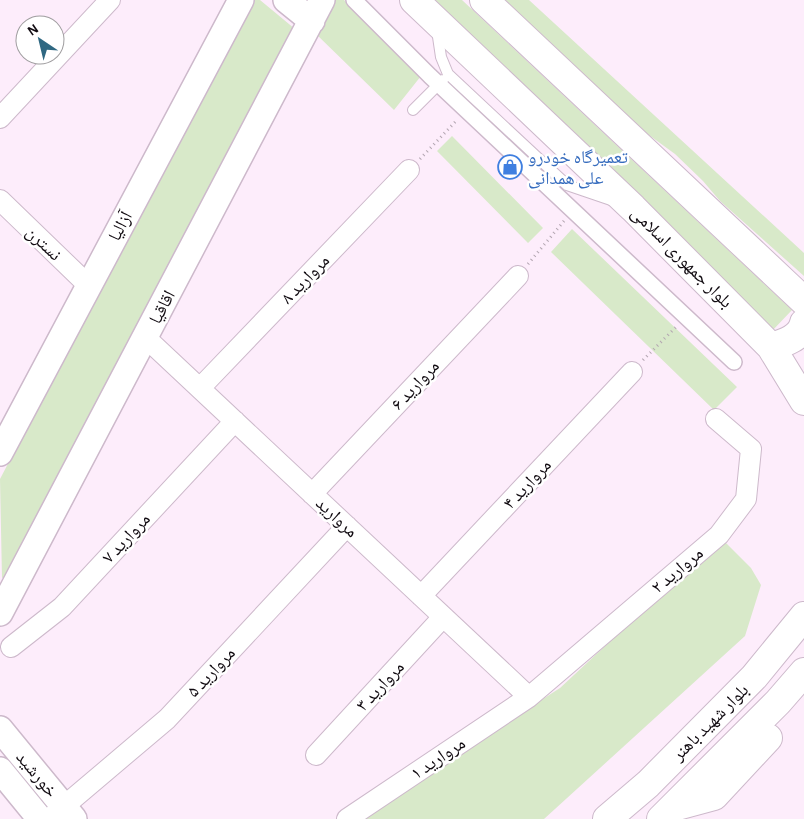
<svg xmlns="http://www.w3.org/2000/svg" width="804" height="819" viewBox="0 0 804 819" font-family="'Alegreya Sans','Noto Naskh Arabic',sans-serif">
	<style>
		.green { fill: #d8e9c9 }
		.lines { fill: none; stroke-linecap: round; stroke-linejoin: round }
		.service-casing { stroke: #cdb9cb; stroke-width: 12 }
		.pedestrian-casing { stroke: #cdb9cb; stroke-width: 18 }
		.minor-casing { stroke: #cdb9cb; stroke-width: 22 }
		.tertiary-casing { stroke: #cdb9cb; stroke-width: 28 }
		.secondary-casing { stroke: #cdb9cb; stroke-width: 30 }
		.path { stroke: #b3a6b1; stroke-width: 3; stroke-dasharray: 1 4; stroke-linecap: butt }
		.service { stroke: #fff; stroke-width: 10 }
		.pedestrian { stroke: #fff; stroke-width: 15 }
		.minor { stroke: #fff; stroke-width: 20 }
		.tertiary { stroke: #fff; stroke-width: 25 }
		.secondary { stroke: #fff; stroke-width: 28 }
		.labels { text-anchor: middle; stroke-width: 5; stroke-linejoin: round; paint-order: stroke }
		.shop-label { font-size: 18px; fill: #366cbe; stroke: #fff; text-anchor: start }
		.street-label { font-size: 18px; fill: #100a10; stroke: #fff }
	</style>
	<rect width="100%" height="100%" fill="#fdedfb"/>
	<path class="green" d="M251,0H260L295,29L13,575L2,578L0,479Z
		M332,0H344L421,76L394,110L315,33Z
		M428,0H462L792,310L772,331Z
		M500,0H529L804,253V276L720,201L703,181L675,154L620,114Z
		M452,136L543,228L528,243L437,151Z
		M572,229L737,387L714,410L551,252Z
		M723,540L751,568L761,585L745,636L544,819H361L427,774L560,688L691,566Z"/>
	<g class="lines">
		<g class="service-casing">
			<path id="service" d="M437,30L441,57L448,74L567,185L614,201
				M413,110L443,80"/>
		</g>
		<g class="pedestrian-casing">
			<path id="pedestrian" d="M354,0L430,76L734,362"/>
		</g>
		<g class="minor-casing">
			<path id="minor" d="M0,118L110,0
				M0,200L88,285
				M146,338L529,697
				M200,388L409,170
				M312,494L518,276
				M421,596L632,372
				M11,647L62,607L235,421
				M316,755L443,617
				M49,819L167,719L347,526
				M347,819L529,697L719,535L746,499L751,449L716,419"/>
		</g>
		<g class="tertiary-casing">
			<path id="tertiary" d="M286,0L312,21
				M0,453L241,0
				M0,613L322,0
				M0,729L74,819
				M0,770L40,819"/>
		</g>
		<g class="secondary-casing">
			<path id="secondary" d="M414,0L633,208L771,347L804,401
				M484,0L804,301
				M771,347C784,343 801,338 804,323
				M677,806L714,796L768,738
				M607,819L648,784L754,677L804,616
				M661,819L778,702L804,672"/>
		</g>
		<path class="path" d="M420,159L457,120
			M528,264L564,221
			M643,360L676,327"/>
		<use href="#service" class="service"/>
		<use href="#pedestrian" class="pedestrian"/>
		<use href="#minor" class="minor"/>
		<use href="#tertiary" class="tertiary"/>
		<use href="#secondary" class="secondary"/>
	</g>
	<defs>
		<g id="shop-ring" transform="scale(1.25)"><circle r="9.5" fill="#fff" stroke="#3f7fe0" stroke-width="1.5"/><path d="M-5-2.5h2.3a2.7 3.5 0 0 1 5.4 0H5L5.5 6h-11ZM-1.5-2.5h3a1.5 2.3 0 0 0-3 0Z" fill="#3f7fe0"/></g>
	</defs>
	<g fill-rule="evenodd">
		<use href="#shop-ring" x="510" y="167"/>
	</g>
	<g class="labels">
		<g class="shop-label">
			<text x="528" y="163">تعمیرگاه خودرو<tspan x="528" dy="21">علی همدانی</tspan></text>
		</g>
		<g class="street-label">
			<text transform="translate(120 226) rotate(-62)" y="6">آزالیا</text>
			<text transform="translate(44 243) rotate(44)" y="6">نسترن</text>
			<text transform="translate(682 257) rotate(45)" y="6">بلوار جمهوری اسلامی</text>
			<text transform="translate(305 279) rotate(-46)" y="6">مروارید ۸</text>
			<text transform="translate(162 307) rotate(-62)" y="6">اقاقیا</text>
			<text transform="translate(415 385) rotate(-47)" y="6">مروارید ۶</text>
			<text transform="translate(527 484) rotate(-47)" y="6">مروارید ۴</text>
			<text transform="translate(337 517) rotate(43)" y="6">مروارید</text>
			<text transform="translate(126 538) rotate(-47)" y="6">مروارید ۷</text>
			<text transform="translate(677 570) rotate(-40)" y="6">مروارید ۲</text>
			<text transform="translate(211 672) rotate(-47)" y="6">مروارید ۵</text>
			<text transform="translate(380 686) rotate(-47)" y="6">مروارید ۳</text>
			<text transform="translate(710 722) rotate(-45)" y="6">بلوار شهید باهنر</text>
			<text transform="translate(438 758) rotate(-34)" y="6">مروارید ۱</text>
			<text transform="translate(37 774) rotate(50)" y="6">خورشید</text>
		</g>
	</g>
	<g transform="translate(40 40) rotate(325)"><circle r="24" fill="#ffffff" stroke="#9f9d9f"/>
	<path d="M0-4L9 19L0 12L-9 19Z" fill="#2f6882"/>
	<text y="-8" font-size="14" font-weight="bold" text-anchor="middle" fill="#100a10">N</text>
	</g>
</svg>
